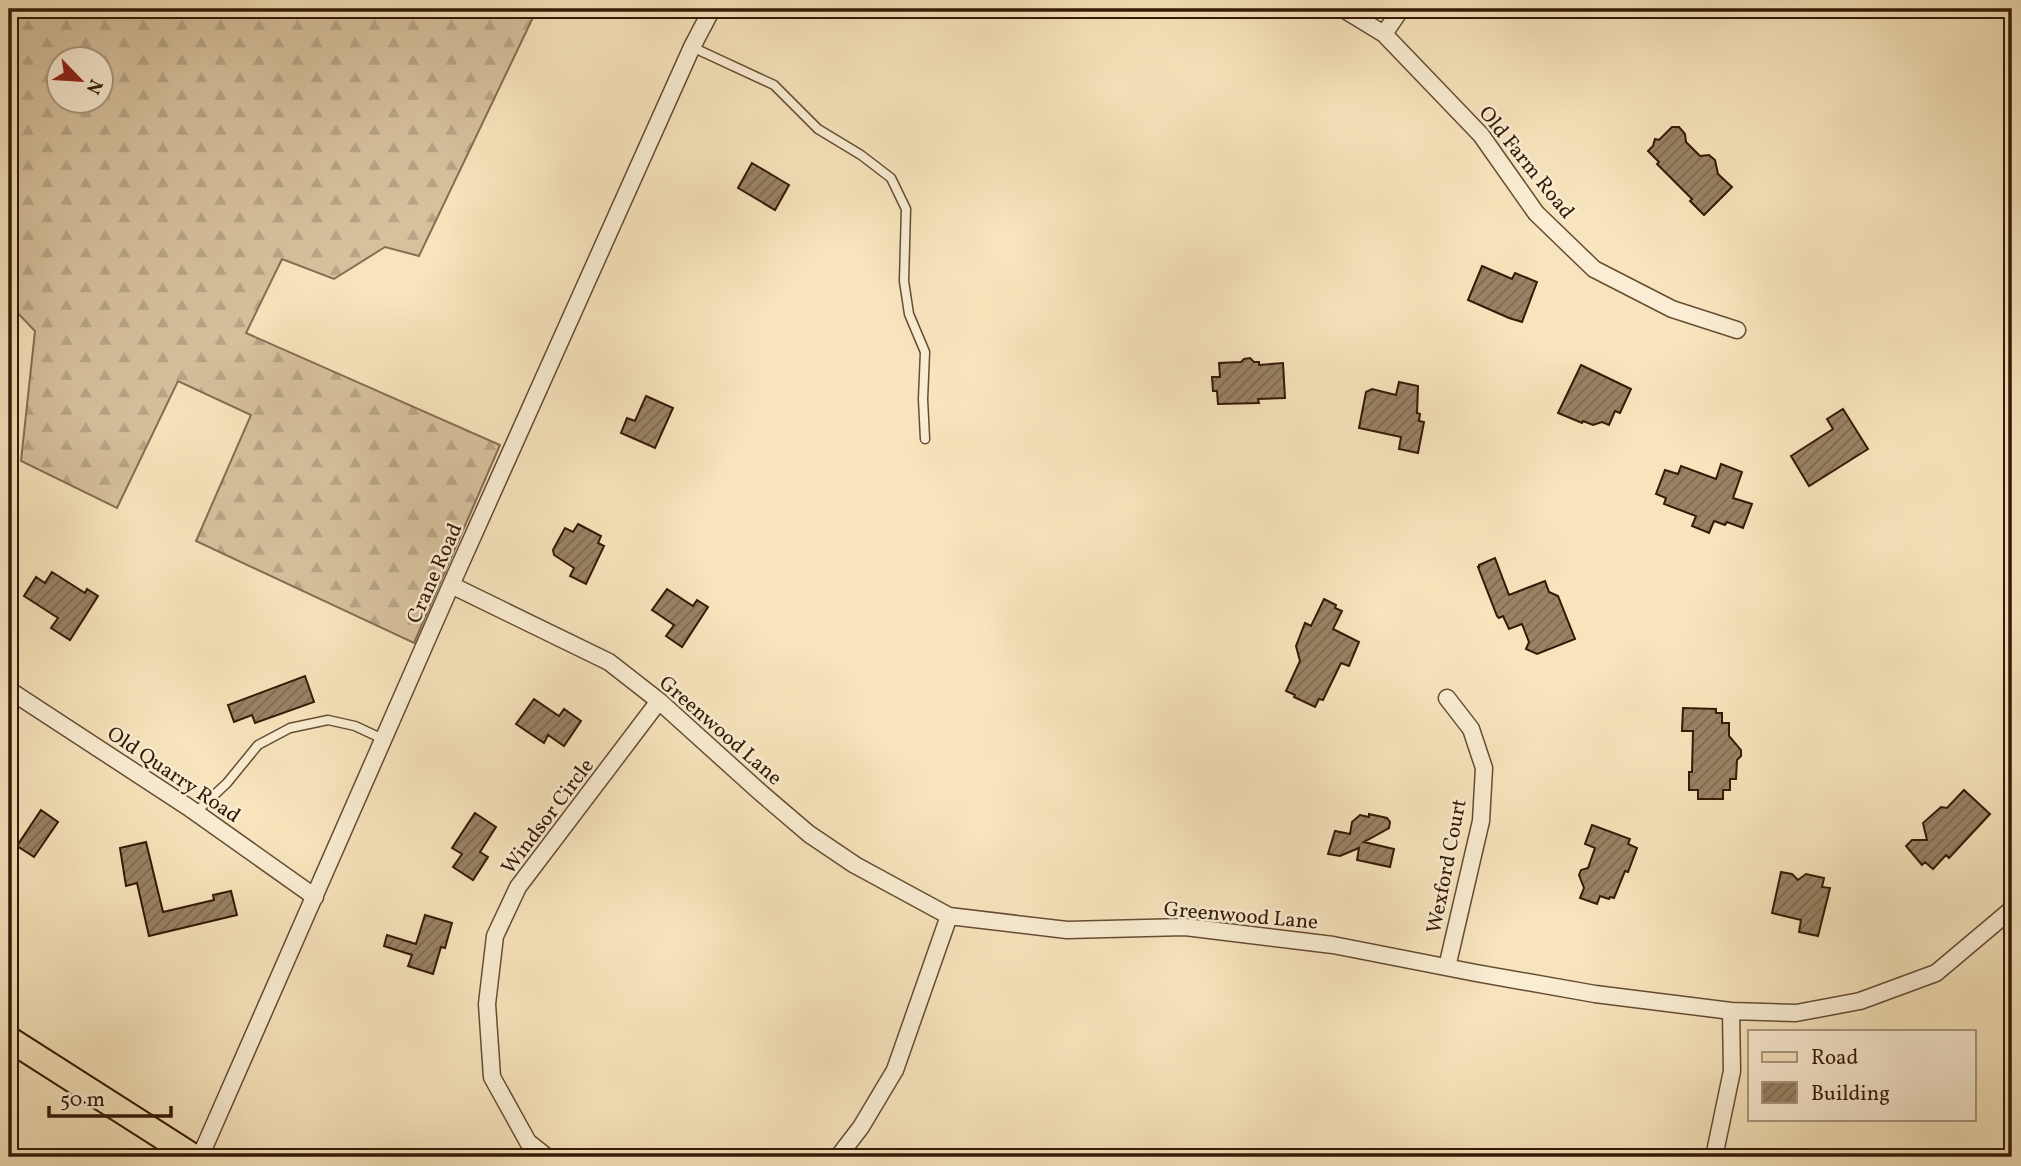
<svg xmlns="http://www.w3.org/2000/svg" width="2021" height="1166" viewBox="0 0 2021 1166" font-family="Vollkorn,serif">
	<style>
		.forest { fill: url(#forest-firs); stroke: #856d52; stroke-width: 2; fill-rule: evenodd }
		.building { fill: url(#building-hatch); stroke: #341906; stroke-width: 2 }
		.lines { fill: none; stroke-linecap: round; stroke-linejoin: round }
		.lane-casing { stroke: #654c34; stroke-width: 11 }
		.street-casing { stroke: #654c34; stroke-width: 19 }
		.primary-casing { stroke: #341906; stroke-width: 28 }
		.lane { stroke: #faedd3; stroke-width: 8 }
		.street { stroke: #faedd3; stroke-width: 16 }
		.primary { stroke: #f7e4bc; stroke-width: 24 }
		.labels { text-anchor: middle; stroke-width: 5; stroke-linejoin: round; paint-order: stroke }
		.street-label { font-size: 21px; fill: #341906; stroke: #faedd3 }
	</style>
	<defs>
		<pattern id="forest-firs" width="22" height="20" patternUnits="userSpaceOnUse" patternTransform="scale(1.75)"><rect width="22" height="20" fill="#d6c19d"/><path d="M5 1l3.5 6h-7zM16 11l3.5 6h-7z" fill="#b8a586"/></pattern>
		<pattern id="building-hatch" width="6" height="6" patternUnits="userSpaceOnUse" patternTransform="scale(1.75)"><rect width="6" height="6" fill="#998365"/><path d="M-1 1l2-2M0 6l6-6M5 7l2-2" fill="none" stroke="#7e6a51"/></pattern>
	</defs>
	<rect width="100%" height="100%" fill="#f7e4bc"/>
	<filter id="stains"><feTurbulence type="fractalNoise" baseFrequency=".00286" numOctaves="4"/><feColorMatrix values="0 0 0 0 .2 0 0 0 0 .09 0 0 0 0 .02 0 0 0 .5 -.17"/></filter>
	<radialGradient id="worn" r=".72"><stop offset=".6" stop-color="#630" stop-opacity="0"/><stop offset="1" stop-color="#630" stop-opacity=".3"/></radialGradient>
	<path class="forest" d="M9,9H537L419,256L385,247L334,279L282,259L246,333L500,445L414,643L196,541L251,415L178,381L117,508L21,461L35,331L12,307H9ZM60,60H102V102H60Z"/>
	<path class="building" d="M1672,127H1679L1685,134L1686,142L1700,156L1709,155L1715,160L1718,174L1732,187L1704,215L1690,201L1692,199L1657,164L1659,162L1648,151L1653,146L1655,139L1659,140Z
		M752,163L789,185L775,210L738,188Z
		M1482,266L1512,279L1515,273L1537,282L1522,322L1509,318L1468,300Z
		M1250,358L1254,362H1259V365L1283,363L1285,398L1258,399L1259,403L1218,404L1217,391H1213L1212,377H1220L1219,363L1241,362L1244,359Z
		M1581,365L1631,389L1620,413L1615,411L1609,425L1602,422L1593,425L1583,421L1582,423L1558,413Z
		M1399,382L1418,386L1417,413L1420,414L1419,421L1424,422L1418,453L1399,449L1401,437L1359,428L1366,392L1372,389L1396,395Z
		M646,396L673,408L655,448L621,433L627,418L635,421Z
		M1843,409L1868,449L1809,486L1791,456L1833,429L1827,419Z
		M1721,464L1742,472L1733,498L1752,504L1743,528L1727,522L1725,525L1714,521L1709,533L1692,526L1696,516L1664,504L1666,498L1656,494L1665,470L1678,474L1681,466L1716,479Z
		M578,524L601,536L598,543L604,546L586,584L570,576L574,568L554,555L553,550L565,528L573,532Z
		M1495,558L1509,595L1545,581L1549,592L1558,596L1575,639L1537,654L1526,649L1529,642L1522,624L1509,629L1503,616L1499,618L1497,616L1478,567H1479V565Z
		M52,572L85,593L87,589L98,596L70,640L51,628L58,618L24,596L36,577L45,583Z
		M667,589L693,606L697,600L708,607L682,647L666,636L674,625L652,610Z
		M1324,599L1336,605L1335,608L1342,611L1333,629L1359,642L1349,666L1341,663L1323,700L1319,699L1315,707L1294,697L1295,695L1286,691L1300,661L1296,646L1305,623L1311,626Z
		M305,676L314,702L255,723L252,715L234,722L228,705Z
		M534,699L559,716L564,709L581,721L564,746L548,735L544,743L516,724Z
		M1683,708L1716,709V713H1722V723H1729V736L1741,750V756L1737,760L1736,779H1730V790H1723V799H1698V790H1689V772H1692L1693,731H1682Z
		M1964,790L1990,814L1949,858L1946,855L1933,869L1925,862L1922,865L1906,846L1912,840H1927L1923,823L1941,807L1947,808Z
		M41,810L58,822L34,857L17,846Z
		M475,813L496,827L480,852L488,857L473,880L453,867L462,854L452,848Z
		M1369,814L1387,818L1390,822L1389,828L1364,842L1394,849L1390,867L1357,860L1359,848L1340,856L1328,854L1335,831L1350,834L1352,822L1360,815L1369,817Z
		M1592,825L1630,839L1628,844L1637,848L1628,872L1625,871L1614,898L1610,897L1609,899L1600,896L1597,904L1580,898L1584,888L1579,875L1581,870L1588,868L1595,848L1585,844Z
		M146,842L163,912L214,900L213,895L231,891L237,915L149,936L137,883L126,886L120,848Z
		M1781,872L1792,874L1798,880L1806,874L1824,878L1822,887L1830,888L1818,936L1799,932L1801,920L1772,913Z
		M425,915L452,923L445,948L441,947L433,974L408,966L412,955L384,946L387,935L416,944Z"/>
	<g class="lines">
		<g class="lane-casing">
			<path id="lane" d="M692,47L774,85L818,129L861,155L891,178L906,209L904,281L909,314L925,352L923,399L925,439
				M196,812L227,783L258,745L290,728L328,720L355,726L383,739"/>
		</g>
		<g class="street-casing">
			<path id="street" d="M1343,9L1384,34L1481,135L1536,213L1594,269L1672,309L1737,330
				M1384,34L1401,9
				M451,585L609,662L659,701L761,793L809,834L855,865L949,916L1067,930L1185,927L1333,945L1476,973L1595,994L1731,1011L1796,1013L1860,1001L1936,973L2012,909
				M9,690L188,807L315,897
				M1447,967L1481,821L1484,768L1471,729L1447,698
				M200,1157L451,585L692,47L712,9
				M547,1157L528,1142L492,1077L487,1004L495,936L518,887L659,701
				M838,1157L861,1127L895,1070L949,916
				M1714,1157L1732,1071L1731,1011"/>
		</g>
		<g class="primary-casing">
			<path id="primary" d="M9,1039L194,1157"/>
		</g>
		<use href="#lane" class="lane"/>
		<use href="#street" class="street"/>
		<use href="#primary" class="primary"/>
	</g>
	<g class="labels">
		<g class="street-label">
			<text transform="translate(1527 162) rotate(51)" y="7">Old Farm Road</text>
			<text transform="translate(434 573) rotate(-66)" y="7">Crane Road</text>
			<text transform="translate(721 730) rotate(41)" y="7">Greenwood Lane</text>
			<text transform="translate(174 774) rotate(34)" y="7">Old Quarry Road</text>
			<text transform="translate(547 816) rotate(-53)" y="7">Windsor Circle</text>
			<text transform="translate(1446 866) rotate(-79)" y="7">Wexford Court</text>
			<text transform="translate(1241 915) rotate(5)" y="7">Greenwood Lane</text>
		</g>
	</g>
	<rect width="2021" height="1166" fill="none" stroke="#f7e4bc" stroke-width="35"/>
	<rect x="10" y="10" width="2000" height="1145" fill="none" stroke="#341906" stroke-width="3.5"/>
	<rect x="18" y="18" width="1986" height="1131" fill="none" stroke="#341906" stroke-width="2"/>
	<rect x="1748" y="1030" width="228" height="91" fill="#faedd3" stroke="#ab9881" stroke-width="2"/>
	<rect x="1762" y="1052" width="35" height="10" fill="#f7e4bc" stroke="#ab9881" stroke-width="2"/>
	<text x="1811" y="1064" font-size="21" fill="#341906">Road</text>
	<rect x="1762" y="1082" width="35" height="21" fill="url(#building-hatch)" stroke="#ab9881" stroke-width="2"/>
	<text x="1811" y="1100" font-size="21" fill="#341906">Building</text>
	<g transform="translate(80 80) rotate(115)"><circle r="33" fill="#faedd3" stroke="#ab9881" stroke-width="2"/>
	<path d="M0-5L12 26L0 18L-12 26Z" fill="#8f2418"/>
	<text y="-10" font-size="19" font-weight="bold" text-anchor="middle" fill="#341906">N</text>
	</g>
	<path d="M49 1106v10h122v-10" fill="none" stroke="#341906" stroke-width="3.5"/>
	<text x="60" y="1106" font-size="21" fill="#341906" stroke="#faedd3" stroke-width="5" paint-order="stroke">50 m</text>
	<rect width="100%" height="100%" filter="url(#stains)"/>
	<rect width="100%" height="100%" fill="url(#worn)"/>
</svg>
